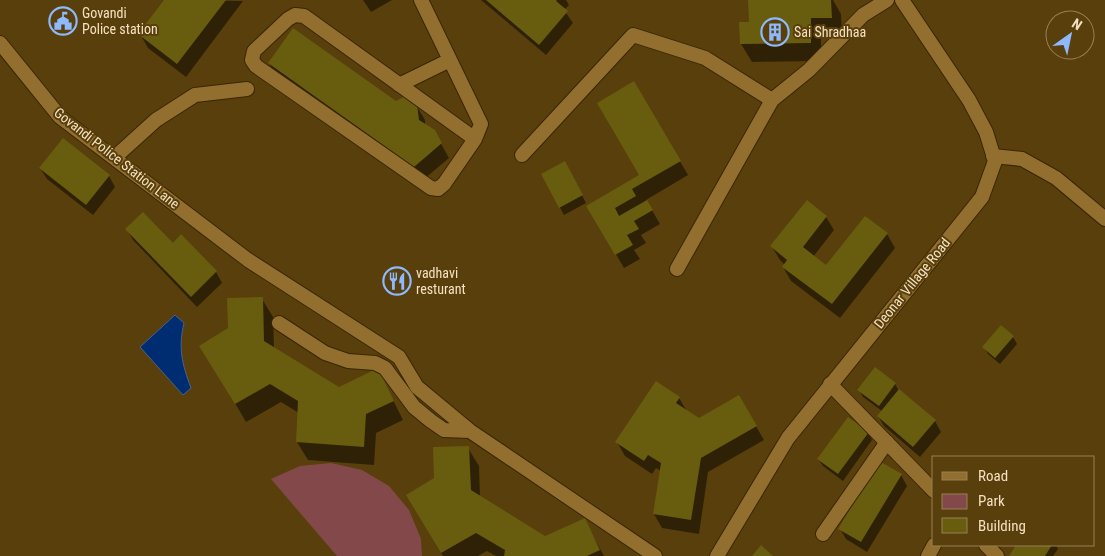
<svg xmlns="http://www.w3.org/2000/svg" width="1105" height="556" viewBox="0 0 1105 556" font-family="'Roboto Condensed',sans-serif">
	<style>
		.green { fill: #83494a }
		.water { fill: #002c71; stroke: #496289 }
		.shadow { fill: #0007 }
		.building { fill: #685c0e }
		.lines { fill: none; stroke-linecap: round; stroke-linejoin: round }
		.minor-casing { stroke: #392704; stroke-width: 16 }
		.secondary-casing { stroke: #392704; stroke-width: 16 }
		.minor { stroke: #926f2f; stroke-width: 14 }
		.secondary { stroke: #926f2f; stroke-width: 14 }
		.labels { text-anchor: middle; stroke-width: 4; stroke-linejoin: round; paint-order: stroke }
		.poi-label { font-size: 14px; fill: #f4e1c1; stroke: #593f0b; text-anchor: start }
		.street-label { font-size: 14px; fill: #f4e1c1; stroke: #593f0b }
	</style>
	<rect width="100%" height="100%" fill="#593f0b"/>
	<path class="green" d="M331,463L362,470L389,486L409,510L421,539L422,556H337L271,479L300,466Z"/>
	<path class="water" d="M175,315L184,323C178,348 182,364 191,388L183,395L140,347Z"/>
	<path class="shadow" d="M165,0L243,1L186,77L148,48L140,34Z
		M363,0H392L371,12Z
		M481,0H566L569,5L564,10L573,23L546,55Z
		M749,0H833L841,14L842,36L821,37V61L752,62L741,44L750,23Z
		M269,63L396,103L416,105L425,120V125L434,131L449,158L423,180L277,77Z
		M634,83L688,175L646,200L660,224L641,235L646,243L634,250L640,259L624,268L588,206L641,176Z
		M565,163L586,203L564,215L542,174Z
		M40,168L109,176L115,187L93,215L47,179Z
		M826,217L834,230L813,257L826,267L887,234L895,248L840,318L791,281L783,267L785,265L780,260L772,247Z
		M127,229L172,245L181,236L216,272L222,283L197,307L133,240Z
		M262,299L273,317L274,349L339,389L378,370L403,420L376,433L374,465L308,460L297,442L299,413L281,402L246,422L212,364L229,329Z
		M1013,337L1017,344L1000,364L988,354L984,347Z
		M657,382L679,398L688,413L699,420L739,397L764,440L708,472L699,534L662,528L654,514L661,471L656,468L652,474L625,456L617,442Z
		M895,384L899,391L935,421L941,432L920,457L884,426L878,416L882,411L863,397L859,390Z
		M848,419L868,433L872,440L843,481L823,466L818,459Z
		M468,448L479,466L480,498L545,538L584,519L604,556H496L487,551L478,556H443L418,514L436,478Z
		M901,475L907,486L867,552L846,539L840,529Z
		M1018,545H1056L1058,549L1053,556H1010Z"/>
	<path class="building" d="M164,0H226L177,64L138,34Z
		M486,0H557L556,1L568,11L539,45Z
		M748,0H831L832,18H811V43L740,44L739,22H749Z
		M293,28L396,101L407,95L417,104L419,120L435,130L442,143L414,167L268,63Z
		M634,81L681,161L632,189L636,196L615,208L619,216L647,200L653,210L634,221L639,229L627,235L633,245L615,255L586,206L639,175L597,103Z
		M63,138L110,175L86,205L39,168Z
		M565,161L583,195L559,208L541,174Z
		M807,200L827,216L803,247L826,265L865,216L888,233L832,304L782,267L787,260L770,246Z
		M143,212L173,243L181,234L217,271L191,297L125,229Z
		M263,297L264,341L339,387L378,368L394,401L366,414L364,447L296,442L298,401L270,384L235,404L199,346L228,328L227,298Z
		M1001,325L1014,336L995,358L982,347Z
		M875,367L896,383L879,406L857,390Z
		M656,381L680,397L676,403L699,418L739,395L757,426L701,458L691,520L653,514L661,463L648,455L644,461L615,442Z
		M899,389L936,420L913,447L877,416Z
		M848,417L869,432L838,474L817,459Z
		M469,446L471,490L545,536L585,518L600,550L587,556H504L505,550L476,533L441,553L406,495L434,478L433,447Z
		M879,461L902,474L861,542L838,529Z
		M761,545L773,556H752Z
		M1016,545H1052L1045,556H1009Z"/>
	<g class="lines">
		<g class="minor-casing">
			<path id="minor" d="M421,0L481,124L475,139L444,184L438,189L431,188L256,66L252,60L254,51L288,19L295,15L304,16L475,139
				M0,43L60,117L248,260L399,357L417,387L470,431L655,556
				M399,85L450,60
				M522,155L633,35L705,58L772,100L809,70L863,15L887,0
				M993,156L1022,159L1056,178L1105,219
				M114,158L156,120L195,95L247,89
				M677,269L772,100
				M279,323L325,353L348,361L375,363L385,368L414,407L431,421L444,430L470,431
				M830,384L934,491
				M823,534L887,442
				M986,545L997,556
				M928,556L934,545"/>
		</g>
		<g class="secondary-casing">
			<path id="secondary" d="M717,556L788,438L982,197L995,161L986,132L969,100L902,0"/>
		</g>
		<use href="#minor" class="minor"/>
		<use href="#secondary" class="secondary"/>
	</g>
	<defs>
		<g id="civic-ring" transform="scale(1.4375)"><circle r="9.5" fill="#593f0b" stroke="#8eb9fd" stroke-width="1.5"/><path d="M-.6-6.5H3V-4.5H.6V-3L4-1V1h2V6H-6V1h2V-1L-.6-3ZM-1.2 2.5V6h2.4V2.5Z" fill="#8eb9fd"/></g>
		<g id="building-ring" transform="scale(1.4375)"><circle r="9.5" fill="#593f0b" stroke="#8eb9fd" stroke-width="1.5"/><path d="M-4-6H4V6H1V3H-1V6H-4ZM-2.5-4.3h1.7v1.8h-1.7ZM.8-4.3h1.7v1.8H.8ZM-2.5-1h1.7V.8h-1.7ZM.8-1h1.7V.8H.8Z" fill="#8eb9fd"/></g>
		<g id="restaurant-ring" transform="scale(1.4375)"><circle r="9.5" fill="#593f0b" stroke="#8eb9fd" stroke-width="1.5"/><path d="M-5-6h1v4h1v-4h1v4h1v-4h1v5L-1.5 .5V6h-2V.5L-5-1ZM5-6V6H3V1.5H1.5Q1.5-4 5-6Z" fill="#8eb9fd"/></g>
	</defs>
	<g fill-rule="evenodd">
		<use href="#civic-ring" x="63" y="21"/>
		<use href="#building-ring" x="775" y="32"/>
		<use href="#restaurant-ring" x="397" y="281"/>
	</g>
	<g class="labels">
		<g class="poi-label">
			<text x="82" y="18">Govandi<tspan x="82" dy="16">Police station</tspan></text>
			<text x="794" y="37">Sai Shradhaa</text>
			<text x="416" y="278">vadhavi<tspan x="416" dy="16">resturant</tspan></text>
		</g>
		<g class="street-label">
			<text transform="translate(117 158) rotate(38)" y="5">Govandi Police Station Lane</text>
			<text transform="translate(912 283) rotate(-51)" y="5">Deonar Village Road</text>
		</g>
	</g>
	<rect x="932" y="456" width="162" height="90" fill="#593f0b" stroke="#978054"/>
	<rect x="942" y="472" width="25" height="8" fill="#926f2f" stroke="#978054"/>
	<text x="978" y="481" font-size="15" fill="#f4e1c1">Road</text>
	<rect x="942" y="494" width="25" height="15" fill="#83494a" stroke="#978054"/>
	<text x="978" y="506" font-size="15" fill="#f4e1c1">Park</text>
	<rect x="942" y="518" width="25" height="15" fill="#685c0e" stroke="#978054"/>
	<text x="978" y="531" font-size="15" fill="#f4e1c1">Building</text>
	<g transform="translate(1070 35) rotate(33)"><circle r="24" fill="#593f0b" stroke="#978054"/>
	<path d="M0-4L9 19L0 12L-9 19Z" fill="#8eb9fd"/>
	<text y="-8" font-size="14" font-weight="bold" text-anchor="middle" fill="#f4e1c1">N</text>
	</g>
</svg>
